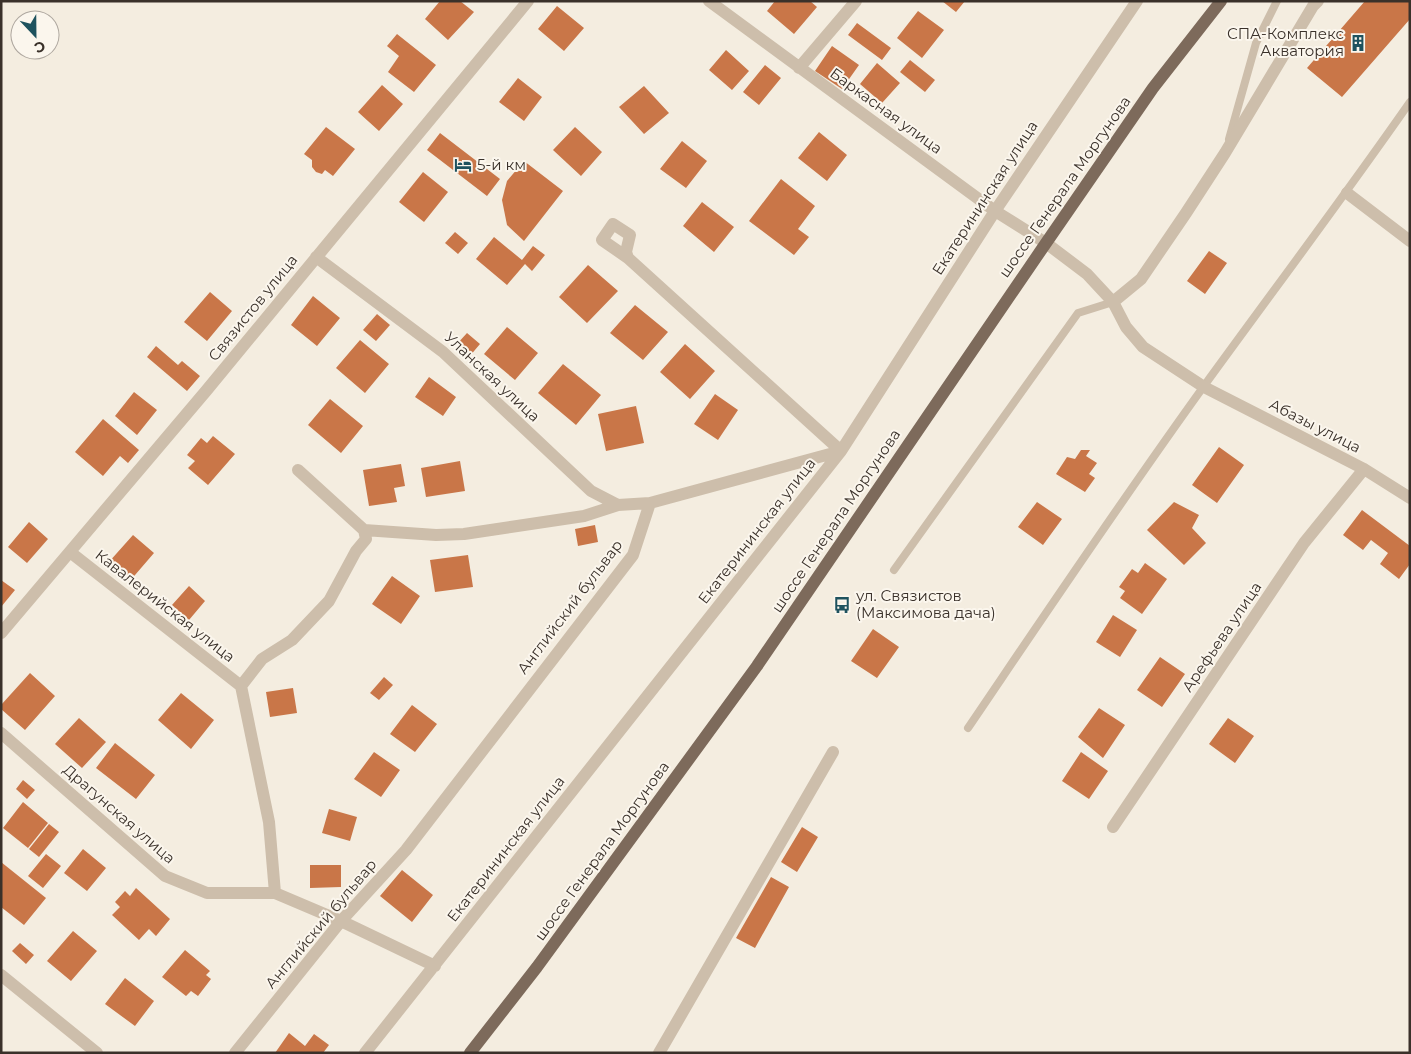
<svg xmlns="http://www.w3.org/2000/svg" width="1411" height="1054" viewBox="0 0 1411 1054" font-family="Montserrat,sans-serif">
	<style>
		.building { fill: #c97648 }
		.lines { fill: none; stroke-linecap: round; stroke-linejoin: round }
		.service { stroke: #cdbeab; stroke-width: 8 }
		.minor { stroke: #cdbeab; stroke-width: 12 }
		.primary { stroke: #7d6a5b; stroke-width: 12 }
		.labels { text-anchor: middle; stroke-width: 4; stroke-linejoin: round; paint-order: stroke }
		.poi-label { font-size: 15px; fill: #3a312a; stroke: #fbf6ed; text-anchor: start }
		.street-label { font-size: 15px; fill: #3a312a; stroke: #fbf6ed }
	</style>
	<rect width="100%" height="100%" fill="#f4ede0"/>
	<path class="building" d="M440,1H460L474,12L448,40L425,19Z
		M775,1H810L817,7L794,34L767,11Z
		M942,1H965L956,12Z
		M1365,1H1410V19L1342,97L1307,68Z
		M557,6L584,28L564,51L538,29Z
		M918,11L944,30L922,58L897,38Z
		M857,23L891,48L882,60L848,35Z
		M397,34L436,65L414,92L388,72L399,56L387,46Z
		M832,46L859,65L842,89L815,71Z
		M726,50L749,71L732,90L709,70Z
		M910,60L935,80L925,92L900,72Z
		M877,63L900,83L882,103L860,84Z
		M765,65L781,78L759,105L743,92Z
		M518,78L542,97L524,121L499,102Z
		M382,85L403,104L379,131L358,112Z
		M644,86L669,113L644,134L619,107Z
		M326,127L355,149L333,176L325,170L322,174L316,172L312,167V160L304,154Z
		M575,127L602,152L581,176L553,150Z
		M819,132L847,155L827,181L798,158Z
		M440,133L500,179L487,196L427,150Z
		M682,141L707,161L686,188L660,169Z
		M524,161L563,191L524,241L507,225L502,200L507,181Z
		M423,172L448,192L424,222L399,202Z
		M781,179L815,206L798,229L809,237L794,255L749,221Z
		M702,202L734,227L714,252L683,226Z
		M455,232L468,243L458,254L445,243Z
		M494,237L522,260L533,246L545,255L532,271L525,264L507,285L476,259Z
		M1209,251L1227,263L1205,294L1187,281Z
		M588,265L618,291L587,323L559,297Z
		M210,292L232,311L207,341L184,322Z
		M313,296L340,318L317,346L291,325Z
		M635,305L668,332L643,360L610,333Z
		M377,314L390,325L376,341L363,330Z
		M507,327L538,353L515,380L484,354Z
		M467,333L480,344L469,357L456,345Z
		M360,340L389,364L365,393L336,368Z
		M685,344L715,371L690,399L660,372Z
		M156,346L178,365L182,361L200,376L187,391L147,357Z
		M563,364L601,395L576,425L538,393Z
		M429,377L456,397L443,416L415,397Z
		M134,392L157,410L137,435L115,416Z
		M715,394L738,410L718,440L694,424Z
		M330,399L363,426L341,453L308,425Z
		M636,406L644,443L606,451L598,414Z
		M103,419L139,450L128,463L120,456L103,476L75,452Z
		M213,436L235,454L208,485L188,468L195,461L187,455L201,438L207,443Z
		M1219,447L1244,465L1217,503L1192,485Z
		M1081,450H1090L1086,456L1097,463L1089,474L1095,478L1085,492L1056,474L1067,457L1075,459Z
		M460,461L465,491L426,497L421,468Z
		M401,464L405,486L394,488L397,502L369,506L363,470Z
		M1037,502L1062,519L1043,545L1018,527Z
		M1174,502L1199,515L1192,528L1206,543L1184,565L1147,530Z
		M1362,510L1410,546V564L1399,579L1380,564L1388,553L1371,540L1363,550L1343,535Z
		M29,522L48,539L27,563L8,547Z
		M595,525L598,542L578,546L575,529Z
		M133,535L154,553L129,582L108,563Z
		M468,555L473,587L435,592L430,560Z
		M1145,563L1167,579L1142,614L1120,598L1125,591L1119,587L1132,569L1138,573Z
		M392,576L420,596L401,624L372,604Z
		M1,580L15,590L1,607Z
		M189,586L205,601L189,620L172,605Z
		M1113,615L1137,630L1120,657L1096,642Z
		M873,629L899,647L877,678L851,661Z
		M1160,657L1185,674L1162,707L1137,690Z
		M30,673L55,696L25,730L1,709V705Z
		M384,677L393,685L379,700L370,693Z
		M293,688L297,713L270,717L266,692Z
		M181,693L214,720L191,749L158,720Z
		M412,705L437,724L415,752L390,734Z
		M1099,708L1125,725L1103,758L1078,737Z
		M79,718L106,742L82,768L55,744Z
		M1228,718L1254,736L1235,763L1209,744Z
		M115,743L155,775L136,799L96,768Z
		M374,752L400,770L381,797L354,779Z
		M1081,752L1108,771L1089,799L1062,781Z
		M23,780L35,790L27,799L16,789Z
		M23,802L48,823L28,848L3,828Z
		M329,809L357,817L350,841L322,833Z
		M49,824L59,832L39,857L29,849Z
		M802,827L818,837L797,872L781,862Z
		M83,849L106,868L87,891L64,873Z
		M46,854L61,866L43,888L28,876Z
		M1,862L46,898L24,925L1,907Z
		M310,865H341V887L310,888Z
		M402,870L433,895L412,922L380,896Z
		M771,877L789,887L755,948L736,938Z
		M136,888L170,919L156,936L149,929L139,940L112,915L120,907L115,902L125,891L130,896Z
		M73,931L97,951L71,981L47,961Z
		M20,943L34,955L26,964L12,951Z
		M185,950L210,971L206,975L211,979L198,996L191,991L186,996L162,977Z
		M125,978L154,1001L135,1026L105,1004Z
		M289,1033L305,1046L314,1034L329,1045L323,1053H275Z"/>
	<g class="lines">
		<path class="service" d="M1229,139L1256,43L1277,1
			M894,570L1078,313L1113,302
			M968,728C1046,613 1123,498 1204,386C1273,291 1343,198 1410,102"/>
		<path class="minor" d="M709,1L995,211L1046,243L1087,274L1113,302L1126,327L1143,347L1204,387L1364,469L1410,498
			M799,68L856,1
			M1347,193L1410,241
			M316,257L443,352L591,491L618,505L650,503L841,451
			M628,258L626,252L630,235L613,224L602,240L628,258L841,451
			M1113,302L1141,279L1186,213L1225,153L1313,6L1318,1
			M298,470L364,530
			M70,552L241,686
			M1,633L206,391L528,1
			M1,733L165,876L207,893H275L341,921L435,966
			M1113,827L1304,543L1364,469
			M275,893L269,822L241,686L262,659L292,640L329,601L356,551L366,539L364,530L436,535L464,534L584,516L618,505
			M1,975L97,1053
			M235,1053L341,921L406,850L633,555L650,503
			M365,1053L841,451L995,211L1137,1
			M659,1053L833,752"/>
		<path class="primary" d="M470,1053L537,967L757,666L1046,243L1153,88L1221,1"/>
	</g>
	<defs>
		<g id="building-bare" transform="scale(1.35)"><path d="M-4-6H4V6H1V3H-1V6H-4ZM-2.5-4.3h1.7v1.8h-1.7ZM.8-4.3h1.7v1.8H.8ZM-2.5-1h1.7V.8h-1.7ZM.8-1h1.7V.8H.8Z" fill="#1e525e" stroke="#fbf6ed" stroke-width="2.5" paint-order="stroke"/></g>
		<g id="hotel-bare" transform="scale(1.35)"><path d="M-6-4.5h1.5V1H6V5H4.5V3h-9V5H-6ZM-4 0a1.8 1.8 0 1 1 3.6 0ZM.5 0V-2.5h3Q6-2.5 6 0Z" fill="#1e525e" stroke="#fbf6ed" stroke-width="2.5" paint-order="stroke"/></g>
		<g id="bus-bare" transform="scale(1.35)"><path d="M-5-6H5V4H4V6H2V4H-2V6H-4V4H-5ZM-3.5-4V0h7V-4ZM-3.5 1.2v1.5H-2V1.2ZM2 1.2v1.5H3.5V1.2Z" fill="#1e525e" stroke="#fbf6ed" stroke-width="2.5" paint-order="stroke"/></g>
	</defs>
	<g fill-rule="evenodd">
		<use href="#building-bare" x="1358" y="43"/>
		<use href="#hotel-bare" x="463" y="165"/>
		<use href="#bus-bare" x="842" y="605"/>
	</g>
	<g class="labels">
		<g class="poi-label">
			<text x="1344" y="39" text-anchor="end">СПА-Комплекс<tspan x="1344" dy="17">Акватория</tspan></text>
			<text x="477" y="170">5-й км</text>
			<text x="856" y="601">ул. Связистов<tspan x="856" dy="17">(Максимова дача)</tspan></text>
		</g>
		<g class="street-label">
			<text transform="translate(886 111) rotate(36)" y="5">Баркасная улица</text>
			<text transform="translate(1065 187) rotate(-55)" y="5">шоссе Генерала Моргунова</text>
			<text transform="translate(985 198) rotate(-57)" y="5">Екатерининская улица</text>
			<text transform="translate(253 308) rotate(-51)" y="5">Связистов улица</text>
			<text transform="translate(492 377) rotate(43)" y="5">Уланская улица</text>
			<text transform="translate(1315 426) rotate(27)" y="5">Абазы улица</text>
			<text transform="translate(836 521) rotate(-56)" y="5">шоссе Генерала Моргунова</text>
			<text transform="translate(757 531) rotate(-52)" y="5">Екатерининская улица</text>
			<text transform="translate(165 606) rotate(38)" y="5">Кавалерийская улица</text>
			<text transform="translate(570 607) rotate(-53)" y="5">Английский бульвар</text>
			<text transform="translate(1222 637) rotate(-56)" y="5">Арефьева улица</text>
			<text transform="translate(119 814) rotate(41)" y="5">Драгунская улица</text>
			<text transform="translate(506 849) rotate(-52)" y="5">Екатерининская улица</text>
			<text transform="translate(602 851) rotate(-54)" y="5">шоссе Генерала Моргунова</text>
			<text transform="translate(321 924) rotate(-50)" y="5">Английский бульвар</text>
		</g>
	</g>
	<rect width="1411" height="1054" fill="none" stroke="#3a312a" stroke-width="5"/>
	<g transform="translate(35 35) rotate(158)"><circle r="24" fill="#fbf6ed" stroke="#aea79f"/>
	<path d="M0-4L9 19L0 12L-9 19Z" fill="#1e525e"/>
	<text y="-8" font-size="14" font-weight="bold" text-anchor="middle" fill="#3a312a">С</text>
	</g>
</svg>
